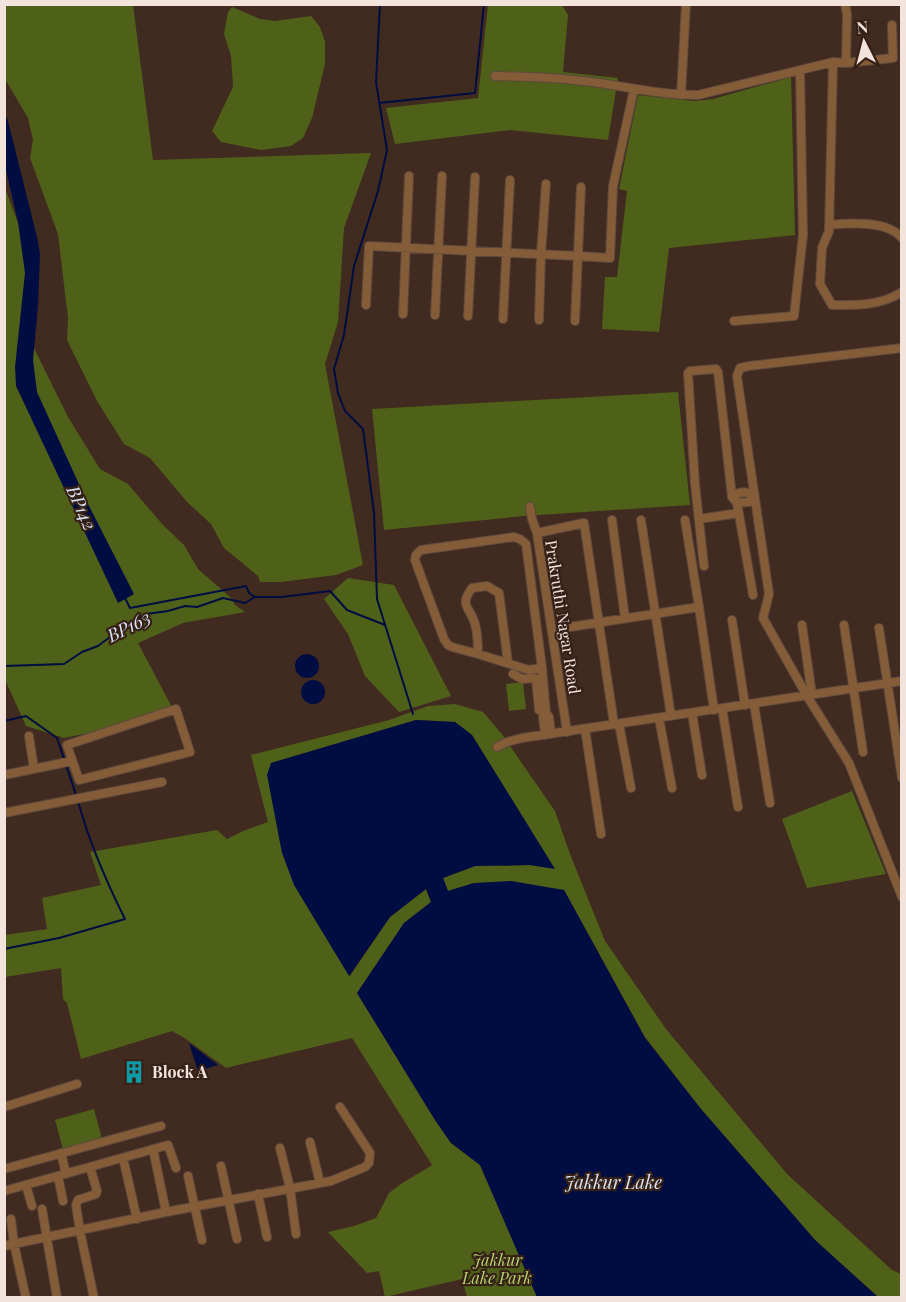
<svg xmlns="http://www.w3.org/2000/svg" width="906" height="1302" viewBox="0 0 906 1302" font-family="'Playfair Display',serif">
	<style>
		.green { fill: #4f6019 }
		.water { fill: #000d42 }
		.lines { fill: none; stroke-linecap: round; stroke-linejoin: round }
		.stream { stroke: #000d42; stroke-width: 2 }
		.minor-casing { stroke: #5d483e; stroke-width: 10 }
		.minor { stroke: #845d38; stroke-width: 8 }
		.labels { text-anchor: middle; stroke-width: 4.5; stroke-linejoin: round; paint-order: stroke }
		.street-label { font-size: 16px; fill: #f2e3dc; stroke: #362116 }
		.poi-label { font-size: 16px; font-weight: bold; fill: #f2e3dc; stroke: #362116; text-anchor: start }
		.park-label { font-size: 16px; font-style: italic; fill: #b7d36e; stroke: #362116 }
		.water-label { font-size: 18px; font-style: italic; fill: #d8e2f4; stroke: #362116 }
	</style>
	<rect width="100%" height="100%" fill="#412b20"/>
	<path class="green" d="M4,5H133L153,160L371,153L344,228L338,322L325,364L363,565L336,575L281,582H260L258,576L224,548L211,524L187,502L150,458L124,444L97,401L67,340L68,318L58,234L30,158L33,140L28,118L5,79Z
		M488,5H562L568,15L563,72L618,78L608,140L510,130L395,144L386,108L478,98Z
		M232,7L260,19L275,21L311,16L320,27L325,42V64L312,118L303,138L291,146L261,150L221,142L212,131L233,87L231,56L224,34L228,12Z
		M791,77L795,235L669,248L659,332L602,329L605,277H617L627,191L619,189L638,95L694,101L713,99Z
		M4,185L25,242L33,346L68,417L100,469L128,484L163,525L184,545L198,569L231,598L235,605L245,612L183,623L138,643L176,715L64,738L26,726L6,682H5Z
		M678,392L690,505L524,516L384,530L372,409Z
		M348,578L394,585L451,696L399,712L365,676L348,634L324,599Z
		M523,682L526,709L509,711L506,684Z
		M455,704L483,712L501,733L555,811L570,854L605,941L666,1029L787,1174L892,1270L901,1274V1297H878L815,1240L701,1109L645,1037L564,890L474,883L448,891L443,878L475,866L530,865L554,868L472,735L455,722L416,720L271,763L350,976L390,917L426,889L431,902L404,923L357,993L435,1120L451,1143L480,1165L537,1297H467L462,1279L385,1297L379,1271L367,1273L328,1232L354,1226L376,1218L389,1193L401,1184L432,1165L352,1038L226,1068L183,1037L172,1031L81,1059L67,1003L63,999L61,968L5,977V935L47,929L42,898L101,885L90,852L217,830L227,839L243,831L268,822L251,755L389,720L428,706Z
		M852,791L886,874L807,888L782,819Z
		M94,1109L102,1139L63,1149L55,1120Z"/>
	<path class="water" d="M4,112L8,121L37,237L40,254L38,306L33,360L37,392L88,504L134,594L118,603L16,386L15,367L25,273L18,222L5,166Z
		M295 666a12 12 0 1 1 24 0a12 12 0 1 1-24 0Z
		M301 692a12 12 0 1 1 24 0a12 12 0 1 1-24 0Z
		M416,720L455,722L472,735L555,869L530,865L475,866L443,878L448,891L474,883L511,881L564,890L645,1038L701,1109L815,1240L878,1297H537L480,1165L451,1143L435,1120L357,993L404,923L431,902L426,889L390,917L349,976L294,885L282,853L267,775L271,763Z
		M189,1043L218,1065L198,1071Z"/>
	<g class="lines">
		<path class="stream" d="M380,4L376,82L387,150L378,191L354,266L344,335L334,369L338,393L345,411L363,429L374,513L377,599L413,714
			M379,103L475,93L484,4
			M125,598L130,608L246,586L249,593L255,597H282L330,591L347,610L385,625
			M4,666L64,664L82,652L98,646L127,624L146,614L168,611L185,606L197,607L223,598L245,603L255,597
			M4,721L26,716L57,738L76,795
			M4,949L59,938L125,919C106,881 89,842 78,801"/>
		<g class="minor-casing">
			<path id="minor" d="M833,62L829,231L822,248L820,284L832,305C856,305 880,306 902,292
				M846,63L893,58L892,25
				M495,76C532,77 569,78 606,84C637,89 667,95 698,95L833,62L846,63L847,14L845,4
				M681,95L686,4
				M829,225C850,223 887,220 902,238
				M366,305L369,246L578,256L610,258L613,186L634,89
				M403,314L409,176
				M435,315L442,176
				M468,316L475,177
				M503,319L510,180
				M539,320L541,254L546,184
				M575,321L581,187
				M734,321L794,316L803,235L800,70
				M902,348L749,366L740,368L737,376L769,594L763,618L807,696L849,763L902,897
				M732,497C739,491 746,491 754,495
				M737,503L749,502L754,495
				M530,507L532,519L537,533L567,732
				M699,519L739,513
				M612,520L625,618
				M641,520L671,716
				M537,533L584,523L614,724
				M704,566L695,484L688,373L690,371L716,369L718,372L732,497L737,503L753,595
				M699,607L714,710
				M732,620L745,705
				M802,625L812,695
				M844,625L863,752
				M570,627L699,607L685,520
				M879,628L902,778
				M478,654C478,645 477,631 475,624C471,607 458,607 472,588L487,586L499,593L508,663
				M542,668L529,670L478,654L452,647L448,645L444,639L415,560L416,555L421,550L514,537L520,539L526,544L542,668L546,713
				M513,674L522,679L534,678L536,679L539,710L546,713
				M754,704L770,803
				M722,708L738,807
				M176,709L190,752L79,780L67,745Z
				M692,713L702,775
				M659,718L672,788
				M619,724L631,788
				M585,729L601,834
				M545,735L543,717L546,713L549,717L551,734
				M29,736L34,769
				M497,747L507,742L522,738L902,681
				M4,775L72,761
				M4,813L162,782
				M4,1107L77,1084
				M310,1142L320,1183
				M280,1148L290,1188L296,1234
				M153,1149L166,1212
				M61,1153L66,1174
				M123,1158L137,1219
				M221,1166L237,1239
				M90,1167L97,1191L96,1194L78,1200L76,1205L80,1231L94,1298
				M4,1169L161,1126
				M58,1176L63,1201
				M188,1176L202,1240
				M26,1185L32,1206
				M4,1191L168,1145L176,1168
				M258,1194L267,1237
				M42,1209L57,1298
				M11,1219L14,1244L26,1298
				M4,1246L166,1212L331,1181L365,1167L369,1163L370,1153L340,1107"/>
		</g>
		<use href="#minor" class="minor"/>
	</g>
	<defs>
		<g id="building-bare" transform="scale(1.8)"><path d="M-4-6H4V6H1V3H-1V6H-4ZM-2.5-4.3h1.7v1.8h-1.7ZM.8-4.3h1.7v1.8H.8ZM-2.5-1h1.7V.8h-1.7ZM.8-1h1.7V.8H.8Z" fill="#0f9aa8" stroke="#362116" stroke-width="2.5" paint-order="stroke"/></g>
	</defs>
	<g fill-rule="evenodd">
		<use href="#building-bare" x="134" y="1072"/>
	</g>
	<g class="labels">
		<g class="street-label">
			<text transform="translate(563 617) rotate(81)" y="6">Prakruthi Nagar Road</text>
		</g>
		<g class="poi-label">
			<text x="152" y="1078">Block A</text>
		</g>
		<g class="park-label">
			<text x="497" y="1266">Jakkur<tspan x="497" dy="18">Lake Park</tspan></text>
		</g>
		<g class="water-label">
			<text transform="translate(81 508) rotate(66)" y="6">BP142</text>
			<text transform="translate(129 627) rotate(-27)" y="6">BP163</text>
			<text x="613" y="1189">Jakkur Lake</text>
		</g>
	</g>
	<rect width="906" height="1302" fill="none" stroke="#f2e3dc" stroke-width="12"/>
	<g transform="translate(864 42) rotate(354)" stroke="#362116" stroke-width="4.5" paint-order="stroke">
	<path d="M0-4.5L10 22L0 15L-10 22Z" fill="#f2e3dc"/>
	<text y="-9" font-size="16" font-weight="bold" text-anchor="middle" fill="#f2e3dc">N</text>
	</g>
</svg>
